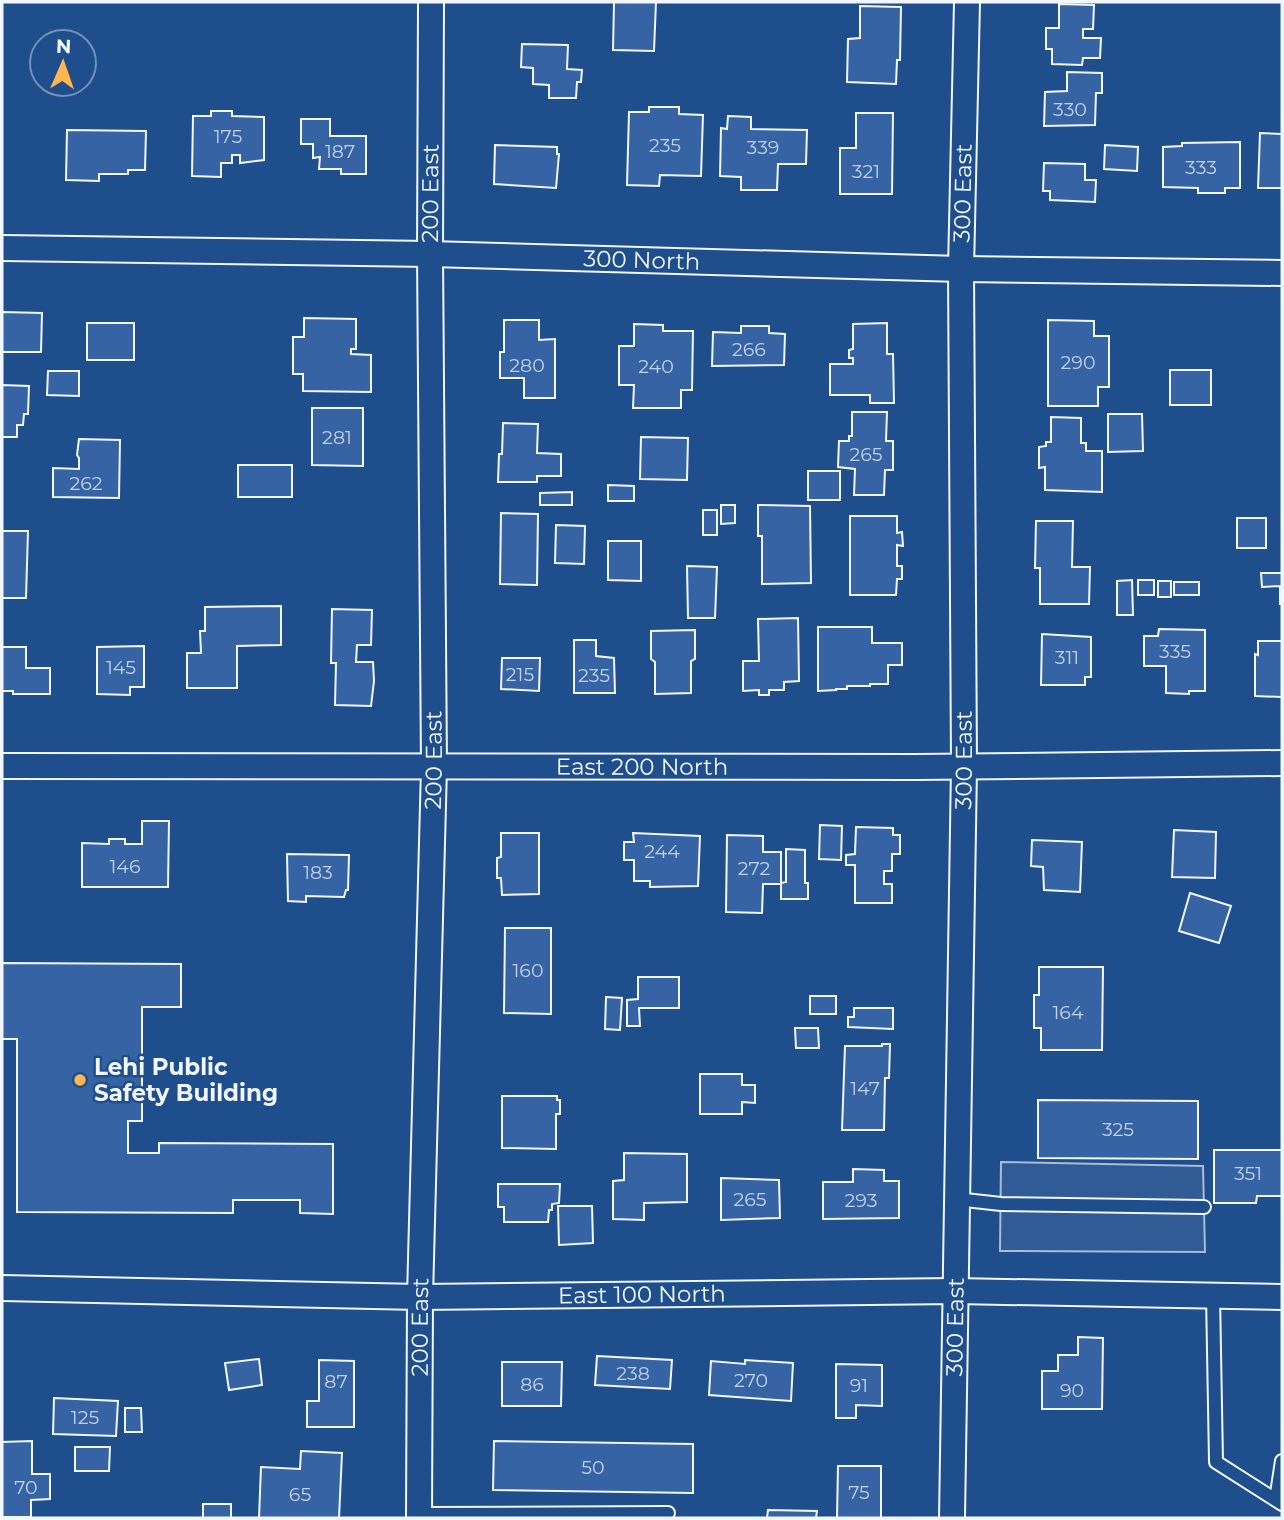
<svg xmlns="http://www.w3.org/2000/svg" width="1284" height="1520" viewBox="0 0 1284 1520" font-family="Montserrat,sans-serif">
	<style>
		.parking { fill: #305b95; stroke: #a8bbd7; stroke-width: 2 }
		.building { fill: #3563a3; stroke: #f2f6ff; stroke-width: 2 }
		.lines { fill: none; stroke-linecap: round; stroke-linejoin: round }
		.service-casing { stroke: #f2f6ff; stroke-width: 16 }
		.minor-casing { stroke: #f2f6ff; stroke-width: 28 }
		.service { stroke: #1f4e8c; stroke-width: 12 }
		.minor { stroke: #1f4e8c; stroke-width: 24 }
		.poi-dot { fill: #ffb74d; stroke: #1f4e8c; stroke-width: 2.5 }
		.labels { text-anchor: middle; stroke-width: 5; stroke-linejoin: round; paint-order: stroke }
		.number-label { font-size: 19px; fill: #c3d1e8 }
		.street-label { font-size: 23px; fill: #f2f6ff; stroke: #1f4e8c }
		.poi-label { font-size: 23px; font-weight: bold; fill: #f2f6ff; stroke: #1f4e8c; text-anchor: start }
	</style>
	<rect width="100%" height="100%" fill="#1f4e8c"/>
	<path class="parking" d="M1001,1162L1203,1166L1205,1252L1000,1251Z"/>
	<path class="building" d="M614,2H656L654,51L613,50Z
		M1059,4L1094,5L1093,29H1083V38H1101L1100,58H1083L1082,65L1052,64V49H1046V28H1059Z
		M860,6L901,7L900,60H897L896,84L847,82L848,39L860,38Z
		M522,44L568,45L567,69L582,70L581,82H577L576,98H549V85L533,84V68L521,67Z
		M1067,72L1102,73V93H1096L1095,125L1044,126L1045,92L1067,91Z
		M649,107H679V114L703,115L701,176L660,175L659,186L627,185L629,112H649Z
		M211,111H232V116L264,117V160L240,163V155H232V163H221V177L192,176L193,116H211Z
		M856,113H893L892,194H840V148H856Z
		M728,116L751,117V129L807,130L806,164H778L777,190H741V177L720,176L721,128L727,129Z
		M301,119H330V136H366V174H341V169H319L320,157L313,158V144H301Z
		M67,130L146,131L145,170H128V174H99V181L66,180Z
		M1260,133L1282,134V188H1258Z
		M1240,142V188H1225V193H1198V188L1163,187V147L1182,146V143Z
		M495,145L557,147V154H559L556,188L494,184Z
		M1105,145L1138,147L1137,171L1104,169Z
		M1044,163L1085,164V180H1096L1095,202L1050,200V191H1043Z
		M2,312L42,313L41,352H2Z
		M304,318L356,319V349H351V354L371,355V392L303,391V374H293V337H304Z
		M504,320H539V340L555,339V398H524V378H500V352H504Z
		M1048,320L1094,321V336H1109V387H1098V406H1048Z
		M87,323H134V360H87Z
		M887,323V354H893L894,403H870V395H830V364H853V358H849V350L853,349V324Z
		M634,324L663,325V331H693L692,390H681V408H633L634,385H619V346H634Z
		M741,326H769V333L785,334L784,365L712,366L713,332L741,333Z
		M1170,370H1211V405H1170Z
		M48,371H79V396L47,395Z
		M2,385L29,386L28,414H24L23,425H17V437H2Z
		M312,408H363V466L312,465Z
		M852,412H887L886,441H893V470H885L884,495H854L855,469L838,467L839,441H849V436H852Z
		M1108,414H1142L1143,451L1108,452Z
		M1051,417L1081,418V443H1086V451H1102V492L1045,490V467L1039,468V447L1046,446V442H1051Z
		M503,423L538,424L537,453L561,454V476H537V482H498L499,454H502Z
		M641,437L688,438L687,480L640,479Z
		M79,439L120,440L119,498L53,497V468L79,469V458L77,455Z
		M238,465H292V497H238Z
		M808,471H840V500H808Z
		M608,485L634,486V501H608Z
		M572,492V505H540V493Z
		M721,505H735V523L721,524Z
		M758,505L810,506L811,583L762,584V536H758Z
		M703,510H717V535H703Z
		M501,513L538,514L537,585L500,584Z
		M850,516H897V533L902,532L903,546L897,545V566H902V579H897L896,595H850Z
		M1237,518H1266V548H1237Z
		M1036,521H1073L1072,567H1090L1089,604H1040V568H1035Z
		M556,525L585,526L584,564L555,563Z
		M2,531H28L26,598H2Z
		M608,541H641V581L608,580Z
		M687,566L717,567L715,618H688Z
		M1261,573H1282V604H1280V586L1262,587Z
		M1132,580L1133,615H1117V581Z
		M1138,580H1154V595H1138Z
		M1158,581H1171V597H1158Z
		M1174,582H1199V595H1174Z
		M281,606V645L237,646V688H187V653H201L200,631H205V607Z
		M332,609L372,610L371,645H357L356,662H373L374,681L371,706L335,705L336,663H331Z
		M798,618L799,681L784,682V690H769V695H759V690L743,691V661H759L758,619Z
		M818,627H872V643H902V665H888V684H870V686H847V689H836V690L818,691Z
		M1159,629L1205,630V691H1189V694L1166,693V666H1144V636H1158Z
		M695,630V659L691,661V693L655,694V662L651,659V631Z
		M1042,634L1091,637V677H1085V685H1041Z
		M574,640H596V656L614,658L615,693H574Z
		M1258,641H1282V697L1255,696V654L1258,655Z
		M144,646V687H130V695L97,694V647Z
		M2,647H26V668H50V694H13V691H2Z
		M502,658H540L539,691L501,689Z
		M142,821H169L168,887H82V843L109,844V839H125V844H142Z
		M820,825L842,826L841,860L819,859Z
		M856,827L893,828V835H900V854H892V871H884V884H892V903H855V865H846V855L855,854Z
		M1174,830L1216,832L1215,878L1172,877Z
		M501,833H539V894L502,895L501,878H497V858L501,857Z
		M633,833L700,836L698,886L650,887V881H634V860H624V842H634Z
		M727,835L763,836V852H781V884H763L762,913L726,912Z
		M1032,840L1082,842L1080,892L1044,890L1043,867L1031,866Z
		M786,849L805,850V883H808V899H781V883L786,882Z
		M287,854L349,855L348,890H346L344,897L306,896V902L288,901Z
		M1190,893L1231,906L1219,943L1179,931Z
		M505,928H551V1014L504,1013Z
		M2,963L181,964V1007H142V1121H128V1153H159V1143L333,1144V1214L300,1213V1200H233V1213L17,1212V1039H2Z
		M1039,967H1103L1102,1050H1041V1028H1034V995H1039Z
		M638,977H679V1008H639L640,1026H627V1000L638,999Z
		M810,996H836V1014H810Z
		M606,997L622,998L620,1030L605,1029Z
		M854,1008H893V1029L848,1027V1017H854Z
		M795,1028H818L819,1048H796Z
		M882,1044H890L889,1078H885L884,1130H842L845,1046H882Z
		M700,1074H742V1085H755V1103L742,1102V1114H700Z
		M502,1096H557V1100H560V1114H556V1149L502,1148Z
		M1038,1100L1198,1101V1159L1038,1158Z
		M1214,1150H1282V1196H1257L1256,1203H1214Z
		M624,1153L687,1154V1202L644,1203V1220L613,1219V1181L624,1180Z
		M853,1169L884,1170V1181H899V1218L823,1219V1182H853Z
		M721,1178L779,1180L780,1218L721,1220Z
		M498,1184H560L559,1203L552,1204V1210H549L548,1222H504V1207H498Z
		M558,1206H592L593,1243L559,1245Z
		M1078,1337L1103,1338L1102,1409H1042V1371H1058V1355H1078Z
		M597,1356L672,1360L670,1389L595,1385Z
		M259,1359L262,1385L229,1390L225,1363Z
		M319,1360L354,1361V1427H307V1401H319Z
		M745,1360L793,1363L791,1401L709,1395L711,1361L745,1364Z
		M502,1362H562L561,1406H502Z
		M836,1364L882,1365V1406L856,1405V1418H836Z
		M54,1398L118,1401L116,1436L53,1434Z
		M125,1408H141L142,1432H125Z
		M32,1441V1474H50V1499L31,1500V1517H2V1442Z
		M494,1441L693,1444V1493L493,1490Z
		M75,1447H110L109,1471H75Z
		M301,1451L342,1453L339,1518H259L261,1467L300,1469Z
		M838,1466H881V1518H837Z
		M203,1504H231V1518H203Z
		M768,1510L817,1511L816,1518H767Z"/>
	<g class="lines">
		<g class="service-casing">
			<path id="service" d="M956,1199L1001,1204L1204,1207
				M1213,1295L1216,1462L1282,1504
				M1276,1500L1282,1461
				M418,1514L668,1513"/>
		</g>
		<g class="minor-casing">
			<g id="minor">
				<path id="s1" d="M2,248L430,254L961,269L1282,273"/>
				<path id="s2" d="M2,766L915,767L1282,763"/>
				<path id="s3" d="M2,1288L420,1297L955,1291L1282,1297"/>
				<path id="s4" d="M419,1518L420,1297L434,767L430,254L431,2"/>
				<path id="s5" d="M952,1518L964,766L961,269L967,2"/>
			</g>
		</g>
		<use href="#service" class="service"/>
		<use href="#minor" class="minor"/>
	</g>
	<circle class="poi-dot" cx="80" cy="1080" r="7"/>
	<g class="labels">
		<g class="number-label">
			<text x="1070" y="116">330</text>
			<text x="228" y="143">175</text>
			<text x="665" y="152">235</text>
			<text x="763" y="154">339</text>
			<text x="340" y="158">187</text>
			<text x="1201" y="174">333</text>
			<text x="866" y="178">321</text>
			<text x="749" y="356">266</text>
			<text x="1078" y="369">290</text>
			<text x="527" y="372">280</text>
			<text x="656" y="373">240</text>
			<text x="337" y="444">281</text>
			<text x="866" y="461">265</text>
			<text x="86" y="490">262</text>
			<text x="1175" y="658">335</text>
			<text x="1067" y="664">311</text>
			<text x="121" y="674">145</text>
			<text x="520" y="681">215</text>
			<text x="594" y="682">235</text>
			<text x="662" y="858">244</text>
			<text x="125" y="873">146</text>
			<text x="754" y="875">272</text>
			<text x="318" y="879">183</text>
			<text x="528" y="977">160</text>
			<text x="1068" y="1019">164</text>
			<text x="865" y="1095">147</text>
			<text x="1118" y="1136">325</text>
			<text x="1248" y="1180">351</text>
			<text x="750" y="1206">265</text>
			<text x="861" y="1207">293</text>
			<text x="633" y="1380">238</text>
			<text x="751" y="1387">270</text>
			<text x="336" y="1388">87</text>
			<text x="532" y="1391">86</text>
			<text x="859" y="1392">91</text>
			<text x="1072" y="1397">90</text>
			<text x="85" y="1424">125</text>
			<text x="593" y="1474">50</text>
			<text x="26" y="1494">70</text>
			<text x="859" y="1499">75</text>
			<text x="300" y="1501">65</text>
		</g>
		<g class="street-label">
			<text dy="8" stroke="none"><textPath href="#s4" startOffset="1325">200 East</textPath></text>
			<text dy="8" stroke="none"><textPath href="#s5" startOffset="1325">300 East</textPath></text>
			<text dy="8" stroke="none"><textPath href="#s1" startOffset="640">300 North</textPath></text>
			<text dy="8" stroke="none"><textPath href="#s4" startOffset="758">200 East</textPath></text>
			<text dy="8" stroke="none"><textPath href="#s5" startOffset="758">300 East</textPath></text>
			<text dy="8" stroke="none"><textPath href="#s2" startOffset="640">East 200 North</textPath></text>
			<text dy="8" stroke="none"><textPath href="#s3" startOffset="640">East 100 North</textPath></text>
			<text dy="8" stroke="none"><textPath href="#s4" startOffset="191">200 East</textPath></text>
			<text dy="8" stroke="none"><textPath href="#s5" startOffset="191">300 East</textPath></text>
		</g>
		<g class="poi-label">
			<text x="94" y="1075">Lehi Public<tspan x="94" dy="26">Safety Building</tspan></text>
		</g>
	</g>
	<rect width="1284" height="1520" fill="none" stroke="#f2f6ff" stroke-width="7"/>
	<g transform="translate(63 63) rotate(2)"><circle r="33" fill="#1f4e8c" stroke="#7391ba" stroke-width="2"/>
	<path d="M0-5L12 26L0 18L-12 26Z" fill="#ffb74d"/>
	<text y="-10" font-size="19" font-weight="bold" text-anchor="middle" fill="#f2f6ff">N</text>
	</g>
</svg>
